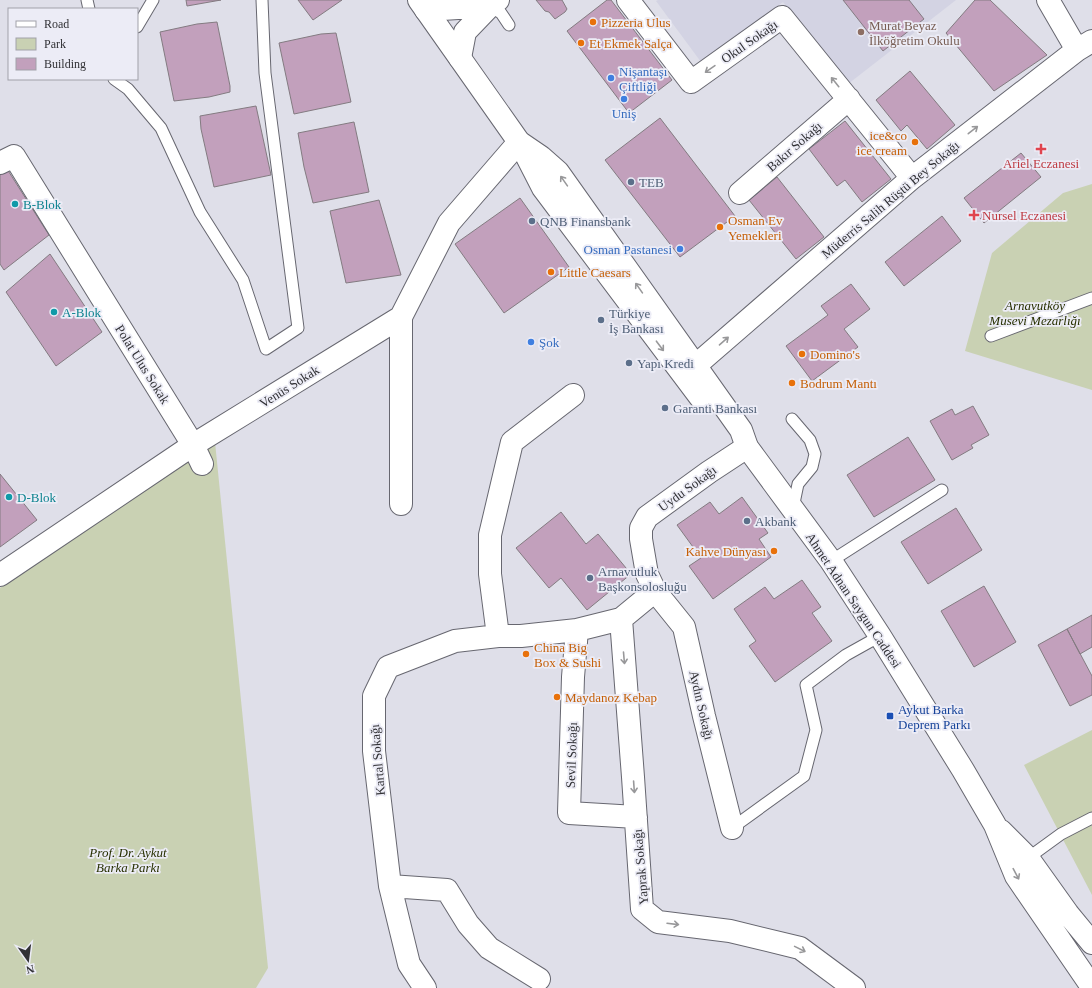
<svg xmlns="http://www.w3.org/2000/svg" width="1092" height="988" viewBox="0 0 1092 988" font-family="'Times New Roman',serif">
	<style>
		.built { fill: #d3d3e3 }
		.green { fill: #c9d1b3 }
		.building { fill: #c2a0bc; stroke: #837b81 }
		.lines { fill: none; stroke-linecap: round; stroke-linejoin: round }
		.lane-casing { stroke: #676770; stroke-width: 13 }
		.street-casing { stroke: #676770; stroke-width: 24 }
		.secondary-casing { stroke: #676770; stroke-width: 24 }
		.lane { stroke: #fff; stroke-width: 11 }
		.street { stroke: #fff; stroke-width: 22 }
		.secondary { stroke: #fff; stroke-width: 22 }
		.oneway { stroke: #98989a }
		.food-dot { fill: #e8710a; stroke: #ececf6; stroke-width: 1.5 }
		.education-dot { fill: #8d6e63; stroke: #ececf6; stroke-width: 1.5 }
		.shop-dot { fill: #3f7fe0; stroke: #ececf6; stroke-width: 1.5 }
		.health-dot { fill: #e0444e; stroke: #ececf6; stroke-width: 1.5 }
		.service-dot { fill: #5c6f8a; stroke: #ececf6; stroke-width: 1.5 }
		.culture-dot { fill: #0f9aa8; stroke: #ececf6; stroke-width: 1.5 }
		.transit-dot { fill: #1a4fb4; stroke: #ececf6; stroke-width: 1.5 }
		.labels { text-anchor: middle; stroke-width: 3.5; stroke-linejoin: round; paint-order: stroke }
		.food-label { font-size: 13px; fill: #c56008; stroke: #ececf6; text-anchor: start }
		.education-label { font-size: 13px; fill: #785e54; stroke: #ececf6; text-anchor: start }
		.street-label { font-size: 13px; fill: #313135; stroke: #ececf6 }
		.shop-label { font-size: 13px; fill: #366cbe; stroke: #ececf6; text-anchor: start }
		.health-label { font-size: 13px; fill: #be3a42; stroke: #ececf6 }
		.service-label { font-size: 13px; fill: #4e5e75; stroke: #ececf6; text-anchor: start }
		.culture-label { font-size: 13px; fill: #0d838f; stroke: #ececf6; text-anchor: start }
		.park-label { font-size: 13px; font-style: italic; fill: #273001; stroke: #ececf6 }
		.transit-label { font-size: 13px; fill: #164399; stroke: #ececf6; text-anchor: start }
	</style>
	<rect width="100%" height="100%" fill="#dfdfe9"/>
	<path class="built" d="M658,0H956L848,84L783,2L701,62L656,1Z"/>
	<path class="green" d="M1092,184V390L965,351L992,253L1063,193Z
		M215,442L268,968L256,988H0V588L29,565Z
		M1092,730V895L1024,765Z"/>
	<path class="building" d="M186,0H221L187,6Z
		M298,0H342L313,20Z
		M536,0H562L567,9L565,12L555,19L549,12L545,11Z
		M607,0H611L672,80L629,113L567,31Z
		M843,0H909L924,19L883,51Z
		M975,0H990L1047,55L994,91L946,33Z
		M217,22L230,86V92L209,97L174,101L160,32L197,24Z
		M336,33L351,102L294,114L279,43L321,34Z
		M910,71L955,125L927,149L907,125L901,131L876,100Z
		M256,106L271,175L214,187L201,129L200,116Z
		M660,118L735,216L680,257L605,160Z
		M845,121L891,179L862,202L845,180L837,186L809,149Z
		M354,122L369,192L313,203L304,167L298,133Z
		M1021,153L1041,177L984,223L964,198Z
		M7,169L49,235L4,270L0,264V173Z
		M777,177L824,237L796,259L749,200Z
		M520,198L569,267L504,313L455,244Z
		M379,200L401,275L346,283L330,211Z
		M942,216L961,241L904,286L885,262Z
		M50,254L102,332L56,366L6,292Z
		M851,284L870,309L844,329L858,347L812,381L786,346L828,315L821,306Z
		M973,406L989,435L971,445L973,448L952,460L930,421L952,409L955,415Z
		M908,437L935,480L874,517L847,475Z
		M0,474L37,520L0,547Z
		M742,497L768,533L759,539L771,557L713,599L689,566L701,558L677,525L710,502L719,514Z
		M956,508L982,550L928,584L901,542Z
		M561,512L586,544L598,534L631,574L587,610L561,578L549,588L516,548Z
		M802,580L821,607L812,613L832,641L775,682L749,646L756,641L734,609L765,587L774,599Z
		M984,586L1016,642L974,667L941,611Z
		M1092,615V647L1080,654L1067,629Z
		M1067,629L1092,676V695L1070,706L1038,645Z"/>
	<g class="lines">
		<g class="lane-casing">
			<path id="lane" d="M87,0L89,9
				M490,6L501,13L509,25
				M137,27L153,0
				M114,79L128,89L161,128L200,212L243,280L266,349L298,328L265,73L262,0
				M991,336L1092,298
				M792,419L810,440L815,454L812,467L798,484L793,508
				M831,561L942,490
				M732,828L804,776L816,730L806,685L846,655L880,636
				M1028,858L1061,834L1092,818"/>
		</g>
		<g class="street-casing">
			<path id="street" d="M628,0L691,82L782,17L912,178
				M1048,0L1077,50
				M426,10L490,6
				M460,58L465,32L490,6L498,0
				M0,163L14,156L193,445L202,464
				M740,193L849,99
				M401,317V504
				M695,366L912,178L1077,50L1092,41
				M0,575L193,445L401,317L449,223L519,142
				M621,619L633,777L642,909L658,922L730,931L800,948L854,988
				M577,630L573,677L569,813L636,817
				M498,636L490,574V535L512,442L573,395
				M732,828L704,716L684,627L655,591L647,574L641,539V528L647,517L709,472L747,447
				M390,886L447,890L468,924L489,948L539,979
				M425,988L409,964L390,886L374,751V696L388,667L455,641L498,636H521L577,630L621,619L655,591"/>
		</g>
		<g class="secondary-casing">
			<path id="secondary" d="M419,0L519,142L541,157L558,172L741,430L747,447L831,561L880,636L963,770L995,825L1016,876L1092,987
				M521,145L543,188L700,397
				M1001,831L1028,858L1068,914L1092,943"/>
		</g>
		<use href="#lane" class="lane"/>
		<use href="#street" class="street"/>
		<use href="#secondary" class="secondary"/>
	</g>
	<defs><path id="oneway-shaft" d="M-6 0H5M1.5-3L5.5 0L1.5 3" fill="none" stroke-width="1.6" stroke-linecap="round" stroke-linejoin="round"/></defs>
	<g class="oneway">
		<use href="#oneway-shaft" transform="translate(710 69) rotate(145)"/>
		<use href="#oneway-shaft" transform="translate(835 82) rotate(-129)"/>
		<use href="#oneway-shaft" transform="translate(973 130) rotate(-38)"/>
		<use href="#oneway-shaft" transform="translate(564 181) rotate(-125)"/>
		<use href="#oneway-shaft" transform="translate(639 288) rotate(-125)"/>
		<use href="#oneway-shaft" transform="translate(724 341) rotate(-41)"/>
		<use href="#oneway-shaft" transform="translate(660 346) rotate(53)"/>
		<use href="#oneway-shaft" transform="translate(624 658) rotate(85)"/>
		<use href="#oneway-shaft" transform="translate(634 787) rotate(86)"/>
		<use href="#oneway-shaft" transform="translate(1016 874) rotate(62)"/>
		<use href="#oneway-shaft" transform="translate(673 924) rotate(7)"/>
		<use href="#oneway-shaft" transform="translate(800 949) rotate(26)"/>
	</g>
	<g class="food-dot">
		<circle cx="593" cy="22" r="4"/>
		<circle cx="581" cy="43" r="4"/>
		<circle cx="915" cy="142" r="4"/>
		<circle cx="720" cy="227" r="4"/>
		<circle cx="551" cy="272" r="4"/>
		<circle cx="802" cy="354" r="4"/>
		<circle cx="792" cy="383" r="4"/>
		<circle cx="774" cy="551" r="4"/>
		<circle cx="526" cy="654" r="4"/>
		<circle cx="557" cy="697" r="4"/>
	</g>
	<circle class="education-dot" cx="861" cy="32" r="4"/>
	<g class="shop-dot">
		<circle cx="611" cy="78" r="4"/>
		<circle cx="624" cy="99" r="4"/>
		<circle cx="680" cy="249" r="4"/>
		<circle cx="531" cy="342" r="4"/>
	</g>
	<g class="health-dot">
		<path d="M1039 143h4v4h4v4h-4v4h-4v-4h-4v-4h4z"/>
		<path d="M972 209h4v4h4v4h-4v4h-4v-4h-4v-4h4z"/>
	</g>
	<g class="service-dot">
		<circle cx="631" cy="182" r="4"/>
		<circle cx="532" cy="221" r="4"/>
		<circle cx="601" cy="320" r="4"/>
		<circle cx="629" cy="363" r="4"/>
		<circle cx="665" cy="408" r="4"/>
		<circle cx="747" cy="521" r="4"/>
		<circle cx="590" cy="578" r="4"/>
	</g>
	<g class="culture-dot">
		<circle cx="15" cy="204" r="4"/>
		<circle cx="54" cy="312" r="4"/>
		<circle cx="9" cy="497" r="4"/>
	</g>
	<rect class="transit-dot" x="886" y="712" width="8" height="8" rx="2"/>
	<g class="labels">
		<g class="food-label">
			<text x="601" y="27">Pizzeria Ulus</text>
			<text x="589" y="48">Et Ekmek Salça</text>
			<text x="907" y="140" text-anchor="end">ice&amp;co<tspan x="907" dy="15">ice cream</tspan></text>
			<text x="728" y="225">Osman Ev<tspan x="728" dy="15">Yemekleri</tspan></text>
			<text x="559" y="277">Little Caesars</text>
			<text x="810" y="359">Domino's</text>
			<text x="800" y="388">Bodrum Mantı</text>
			<text x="766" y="556" text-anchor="end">Kahve Dünyası</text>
			<text x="534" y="652">China Big<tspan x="534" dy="15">Box &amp; Sushi</tspan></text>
			<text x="565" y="702">Maydanoz Kebap</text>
		</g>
		<g class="education-label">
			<text x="869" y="30">Murat Beyaz<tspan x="869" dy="15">İlköğretim Okulu</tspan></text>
		</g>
		<g class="street-label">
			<text transform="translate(749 41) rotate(-35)" y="5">Okul Sokağı</text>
			<text transform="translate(794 146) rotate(-41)" y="5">Bakır Sokağı</text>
			<text transform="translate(890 199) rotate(-40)" y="5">Müderris Salih Rüştü Bey Sokağı</text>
			<text transform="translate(143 364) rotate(58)" y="5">Polat Ulus Sokak</text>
			<text transform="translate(289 386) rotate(-32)" y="5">Venüs Sokak</text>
			<text transform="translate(687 488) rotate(-36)" y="5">Uydu Sokağı</text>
			<text transform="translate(854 600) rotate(56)" y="5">Ahmet Adnan Saygun Caddesi</text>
			<text transform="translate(702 705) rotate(77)" y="5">Aydın Sokağı</text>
			<text transform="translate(571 755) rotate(-88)" y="5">Sevil Sokağı</text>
			<text transform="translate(377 760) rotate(-95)" y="5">Kartal Sokağı</text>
			<text transform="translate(640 867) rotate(-95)" y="5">Yaprak Sokağı</text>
		</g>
		<g class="shop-label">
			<text x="619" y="76">Nişantaşı<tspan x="619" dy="15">Çiftliği</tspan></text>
			<text x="624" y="118" text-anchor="middle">Uniş</text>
			<text x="672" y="254" text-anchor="end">Osman Pastanesi</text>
			<text x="539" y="347">Şok</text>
		</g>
		<g class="health-label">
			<text x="1041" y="168">Ariel Eczanesi</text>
			<text x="982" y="220" text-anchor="start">Nursel Eczanesi</text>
		</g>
		<g class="service-label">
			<text x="639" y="187">TEB</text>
			<text x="540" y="226">QNB Finansbank</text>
			<text x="609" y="318">Türkiye<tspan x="609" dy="15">İş Bankası</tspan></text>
			<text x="637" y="368">Yapı Kredi</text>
			<text x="673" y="413">Garanti Bankası</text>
			<text x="755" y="526">Akbank</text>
			<text x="598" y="576">Arnavutluk<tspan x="598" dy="15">Başkonsolosluğu</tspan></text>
		</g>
		<g class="culture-label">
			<text x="23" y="209">B-Blok</text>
			<text x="62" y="317">A-Blok</text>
			<text x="17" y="502">D-Blok</text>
		</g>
		<g class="park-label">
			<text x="1035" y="310">Arnavutköy<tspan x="1035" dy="15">Musevi Mezarlığı</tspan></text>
			<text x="128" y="857">Prof. Dr. Aykut<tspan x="128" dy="15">Barka Parkı</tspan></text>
		</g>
		<g class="transit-label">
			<text x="898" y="714">Aykut Barka<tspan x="898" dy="15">Deprem Parkı</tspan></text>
		</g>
	</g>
	<rect x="8" y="8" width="130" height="72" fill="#ececf6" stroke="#a1a1a9"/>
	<rect x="16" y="21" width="20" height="6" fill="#ffffff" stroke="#a1a1a9"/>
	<text x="44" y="28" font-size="12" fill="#313135">Road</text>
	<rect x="16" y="38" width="20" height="12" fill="#c9d1b3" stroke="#a1a1a9"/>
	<text x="44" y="48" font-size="12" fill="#313135">Park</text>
	<rect x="16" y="58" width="20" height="12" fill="#c2a0bc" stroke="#a1a1a9"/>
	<text x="44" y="68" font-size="12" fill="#313135">Building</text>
	<g transform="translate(28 960) rotate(166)" stroke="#ececf6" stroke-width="3" paint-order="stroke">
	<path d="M0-3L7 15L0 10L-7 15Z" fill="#313135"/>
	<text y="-6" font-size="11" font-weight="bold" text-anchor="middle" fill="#313135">N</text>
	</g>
</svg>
